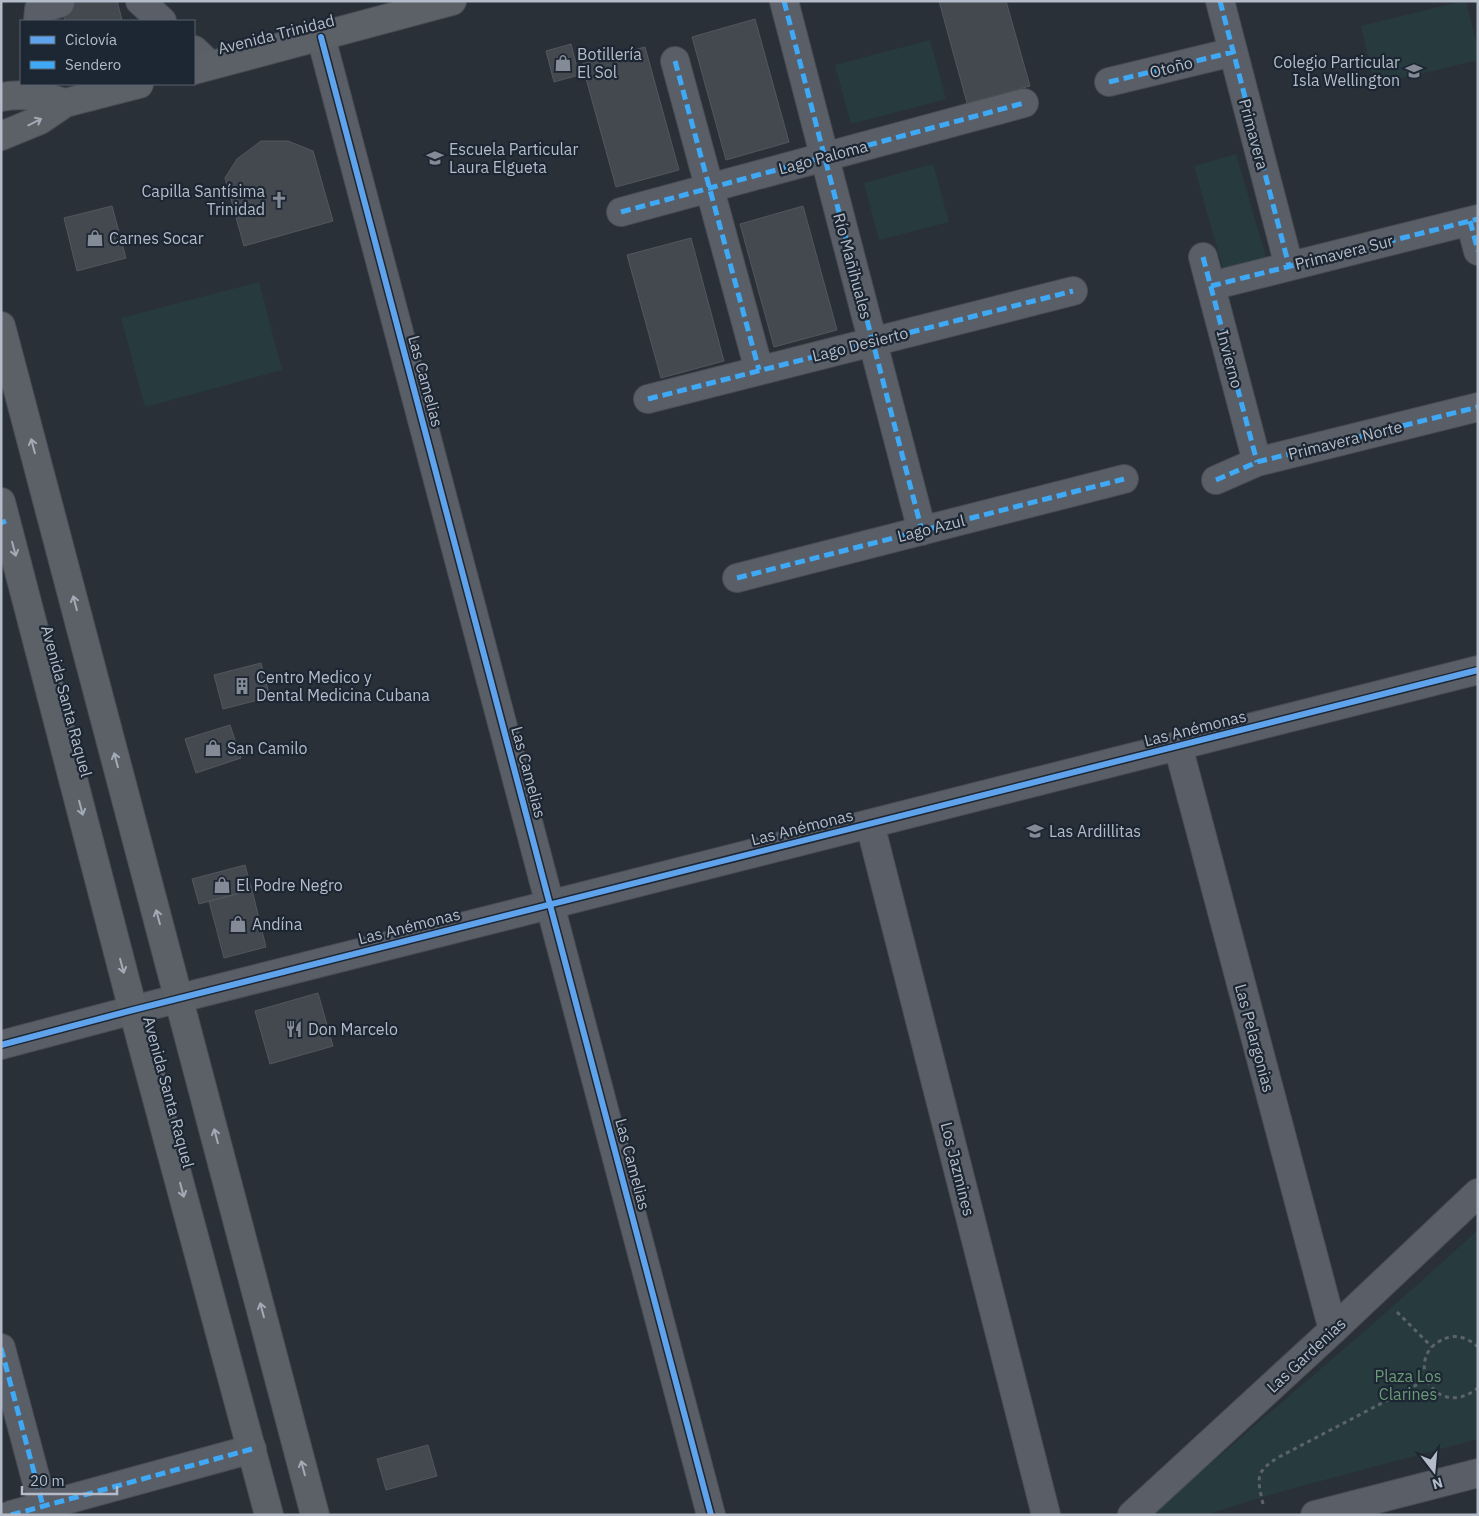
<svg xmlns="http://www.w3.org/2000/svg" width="1479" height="1516" viewBox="0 0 1479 1516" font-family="'IBM Plex Sans',sans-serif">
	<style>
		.green { fill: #273a3e }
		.building { fill: #444950; stroke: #52575f }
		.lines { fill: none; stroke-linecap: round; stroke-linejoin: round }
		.minor-casing { stroke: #484c53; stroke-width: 30 }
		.major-casing { stroke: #484c55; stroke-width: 30 }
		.path { stroke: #5d636a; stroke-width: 3; stroke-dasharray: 4 4; stroke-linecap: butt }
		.minor { stroke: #5a5e66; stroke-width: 28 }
		.major { stroke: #5c6168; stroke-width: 28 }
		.quiet { stroke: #3fa9f5; stroke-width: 5; stroke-dasharray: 10 5; stroke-linecap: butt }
		.cycleway-casing { stroke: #1d2633; stroke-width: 9 }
		.cycleway { stroke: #60a3ed; stroke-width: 6 }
		.oneway { stroke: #a2aab6 }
		.labels { text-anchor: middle; stroke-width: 4.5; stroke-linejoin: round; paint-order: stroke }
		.street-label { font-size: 16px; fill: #b4bcc9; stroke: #1d2633 }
		.poi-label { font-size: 16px; fill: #b4bcc9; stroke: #1d2633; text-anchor: start }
		.park-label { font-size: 16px; fill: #6b9a76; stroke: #1d2633 }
	</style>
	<rect width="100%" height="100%" fill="#2a3038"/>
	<path class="green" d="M1463,1H1466L1478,49V60L1375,85L1361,26Z
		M930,40L946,99L851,124L835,65Z
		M1236,154L1268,264L1225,276L1194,166Z
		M933,164L949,222L879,240L864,183Z
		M259,282L282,370L145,407L121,318Z
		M1478,1230V1439L1287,1490L1204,1515H1151C1260,1420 1371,1328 1478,1230Z"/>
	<path class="building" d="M60,1H117L122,20L115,21H65Z
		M939,1H1006L1030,86L967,103Z
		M755,19L789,142L726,160L692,37Z
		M571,44L579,75L554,82L546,51Z
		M645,47L679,170L616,187L582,64Z
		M261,141H288L313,151L333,221L244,246L225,178L237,159Z
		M112,206L126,258L77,271L64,218Z
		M803,206L837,330L774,347L740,224Z
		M691,238L724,361L661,378L627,255Z
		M261,663L270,697L223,709L214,675Z
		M230,725L241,758L196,773L185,739Z
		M245,865L252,890L199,904L192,879Z
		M252,890L266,947L224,958L209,901Z
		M318,993L333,1046L270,1064L255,1011Z
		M428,1445L437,1476L386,1490L377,1459Z"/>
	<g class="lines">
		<g class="minor-casing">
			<path id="minor" d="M140,1L162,21
				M784,1L922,531
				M1220,1L1289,266
				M38,21L39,9L60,3
				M321,37L711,1515
				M194,50L210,65
				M675,61L759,370
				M1109,82L1233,52
				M621,212L1024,103
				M1470,221L1478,251
				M1203,257L1257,462
				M1211,286L1478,219
				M648,399L1073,291
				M1216,480L1257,462L1478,407
				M737,578L1124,479
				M1178,746L1333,1330
				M870,824L1046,1515
				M1,1045L133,1010L1478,670
				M1,1348L43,1506
				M11,1515L252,1449
				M1132,1515L1333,1330L1478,1193
				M1315,1515L1478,1473"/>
		</g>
		<g class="major-casing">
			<path id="major" d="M194,70L452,1
				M1,97C24,93 44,96 65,103
				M1,136L40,120L65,103L139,84
				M1,326L315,1515
				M1,502L133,1010L269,1515"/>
		</g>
		<path class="path" d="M1397,1312L1432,1347
			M1478,1347C1471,1340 1460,1335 1450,1337C1399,1350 1432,1424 1478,1388
			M1263,1504C1257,1477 1255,1472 1279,1457L1426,1380"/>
		<use href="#minor" class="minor"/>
		<use href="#major" class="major"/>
		<path class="quiet" d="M784,1L922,531
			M1220,1L1289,266
			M675,61L759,370
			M1109,82L1233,52
			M621,212L1024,103
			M1470,221L1478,251
			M1203,257L1257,462
			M1211,286L1478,219
			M648,399L1073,291
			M1216,480L1257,462L1478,407
			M1,523L6,521
			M737,578L1124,479
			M1,1348L43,1506
			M11,1515L252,1449"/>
		<g class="cycleway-casing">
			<path id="cycleway" d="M321,37L711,1515
				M1,1045L133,1010L1478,670"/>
		</g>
		<use href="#cycleway" class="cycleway"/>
	</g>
	<defs><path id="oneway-shaft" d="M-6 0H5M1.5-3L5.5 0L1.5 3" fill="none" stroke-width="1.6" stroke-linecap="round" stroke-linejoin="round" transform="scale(1.25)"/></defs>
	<g class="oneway">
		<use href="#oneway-shaft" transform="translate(35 122) rotate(-27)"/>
		<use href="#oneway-shaft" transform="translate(33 446) rotate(-105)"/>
		<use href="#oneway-shaft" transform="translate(14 549) rotate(75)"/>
		<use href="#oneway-shaft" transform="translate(75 603) rotate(-105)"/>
		<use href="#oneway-shaft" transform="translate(116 760) rotate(-105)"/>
		<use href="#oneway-shaft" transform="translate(81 808) rotate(75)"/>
		<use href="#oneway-shaft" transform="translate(158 917) rotate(-105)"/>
		<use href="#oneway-shaft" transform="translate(122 966) rotate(75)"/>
		<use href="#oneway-shaft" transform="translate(216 1136) rotate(-105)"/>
		<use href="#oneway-shaft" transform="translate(182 1190) rotate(75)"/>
		<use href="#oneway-shaft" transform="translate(262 1310) rotate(-105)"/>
		<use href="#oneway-shaft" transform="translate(303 1468) rotate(-105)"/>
	</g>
	<defs>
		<g id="shop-bare" transform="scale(1.35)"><path d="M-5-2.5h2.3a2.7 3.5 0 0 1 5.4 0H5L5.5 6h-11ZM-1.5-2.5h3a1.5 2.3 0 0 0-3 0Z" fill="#848b96" stroke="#1d2633" stroke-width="2.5" paint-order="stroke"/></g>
		<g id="school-bare" transform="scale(1.35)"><path d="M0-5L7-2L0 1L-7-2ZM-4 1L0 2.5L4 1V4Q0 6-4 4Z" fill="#848b96" stroke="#1d2633" stroke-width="2.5" paint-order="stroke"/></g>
		<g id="church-bare" transform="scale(1.35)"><path d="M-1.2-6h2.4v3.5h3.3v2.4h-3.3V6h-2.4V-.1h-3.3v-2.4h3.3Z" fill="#848b96" stroke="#1d2633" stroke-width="2.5" paint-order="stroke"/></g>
		<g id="building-bare" transform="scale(1.35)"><path d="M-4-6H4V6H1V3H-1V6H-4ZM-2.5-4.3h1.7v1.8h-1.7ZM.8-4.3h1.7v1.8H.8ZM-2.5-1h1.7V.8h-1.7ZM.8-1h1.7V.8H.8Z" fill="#848b96" stroke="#1d2633" stroke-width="2.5" paint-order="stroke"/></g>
		<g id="restaurant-bare" transform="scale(1.35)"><path d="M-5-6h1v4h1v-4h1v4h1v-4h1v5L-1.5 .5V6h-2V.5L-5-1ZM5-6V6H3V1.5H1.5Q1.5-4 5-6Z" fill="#848b96" stroke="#1d2633" stroke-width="2.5" paint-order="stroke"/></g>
	</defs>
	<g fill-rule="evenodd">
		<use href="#shop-bare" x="563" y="63"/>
		<use href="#school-bare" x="1414" y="71"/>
		<use href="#school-bare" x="435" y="158"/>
		<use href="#church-bare" x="279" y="200"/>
		<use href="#shop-bare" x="95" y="238"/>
		<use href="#building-bare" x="242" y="686"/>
		<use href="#shop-bare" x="213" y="748"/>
		<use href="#school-bare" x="1035" y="831"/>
		<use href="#shop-bare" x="222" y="885"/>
		<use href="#shop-bare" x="238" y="924"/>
		<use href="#restaurant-bare" x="294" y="1029"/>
	</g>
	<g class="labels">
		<g class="street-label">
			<text transform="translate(276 34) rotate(-14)" y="6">Avenida Trinidad</text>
			<text transform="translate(1171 67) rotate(-14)" y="6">Otoño</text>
			<text transform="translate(1254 134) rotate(75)" y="6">Primavera</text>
			<text transform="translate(823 157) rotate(-15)" y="6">Lago Paloma</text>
			<text transform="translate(1344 252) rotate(-14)" y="6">Primavera Sur</text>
			<text transform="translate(853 266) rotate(75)" y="6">Río Mañihuales</text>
			<text transform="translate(860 344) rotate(-14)" y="6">Lago Desierto</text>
			<text transform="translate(1230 359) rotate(75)" y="6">Invierno</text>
			<text transform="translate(426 381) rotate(75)" y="6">Las Camelias</text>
			<text transform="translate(1345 440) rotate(-14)" y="6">Primavera Norte</text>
			<text transform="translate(931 528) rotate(-14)" y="6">Lago Azul</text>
			<text transform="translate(67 701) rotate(75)" y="6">Avenida Santa Raquel</text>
			<text transform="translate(1195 728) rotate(-14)" y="6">Las Anémonas</text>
			<text transform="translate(529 772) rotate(75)" y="6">Las Camelias</text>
			<text transform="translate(802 827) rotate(-14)" y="6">Las Anémonas</text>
			<text transform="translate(409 926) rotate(-14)" y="6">Las Anémonas</text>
			<text transform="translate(1255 1038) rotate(75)" y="6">Las Pelargonias</text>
			<text transform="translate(169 1092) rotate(75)" y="6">Avenida Santa Raquel</text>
			<text transform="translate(633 1164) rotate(75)" y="6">Las Camelias</text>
			<text transform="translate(958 1169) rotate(76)" y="6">Los Jazmines</text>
			<text transform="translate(1306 1355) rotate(-43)" y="6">Las Gardenias</text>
		</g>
		<g class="poi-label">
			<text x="577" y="60">Botillería<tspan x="577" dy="18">El Sol</tspan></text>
			<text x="1400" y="68" text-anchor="end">Colegio Particular<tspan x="1400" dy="18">Isla Wellington</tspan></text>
			<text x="449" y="155">Escuela Particular<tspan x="449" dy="18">Laura Elgueta</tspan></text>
			<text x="265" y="197" text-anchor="end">Capilla Santísima<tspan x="265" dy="18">Trinidad</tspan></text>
			<text x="109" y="244">Carnes Socar</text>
			<text x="256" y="683">Centro Medico y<tspan x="256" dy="18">Dental Medicina Cubana</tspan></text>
			<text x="227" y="754">San Camilo</text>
			<text x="1049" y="837">Las Ardillitas</text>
			<text x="236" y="891">El Podre Negro</text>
			<text x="252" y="930">Andína</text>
			<text x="308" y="1035">Don Marcelo</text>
		</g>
		<g class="park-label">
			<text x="1408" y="1382">Plaza Los<tspan x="1408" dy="18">Clarines</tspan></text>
		</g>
	</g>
	<rect width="1479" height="1516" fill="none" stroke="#b4bcc9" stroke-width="5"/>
	<rect x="20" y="20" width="175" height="65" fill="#1d2633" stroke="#59626f"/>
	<rect x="30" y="36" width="25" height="8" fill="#60a3ed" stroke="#59626f"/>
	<text x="65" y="45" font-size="15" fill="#b4bcc9">Ciclovía</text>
	<rect x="30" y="61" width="25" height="8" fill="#3fa9f5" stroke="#59626f"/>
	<text x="65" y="70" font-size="15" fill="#b4bcc9">Sendero</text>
	<g transform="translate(1434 1471) rotate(164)" stroke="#1d2633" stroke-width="4" paint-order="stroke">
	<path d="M0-4L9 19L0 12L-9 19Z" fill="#b4bcc9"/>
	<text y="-8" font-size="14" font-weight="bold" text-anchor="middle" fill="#b4bcc9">N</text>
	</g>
	<path d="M22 1486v8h95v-8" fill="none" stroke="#b4bcc9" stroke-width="2.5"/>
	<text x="30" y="1486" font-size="15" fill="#b4bcc9" stroke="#1d2633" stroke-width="4" paint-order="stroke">20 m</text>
</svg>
